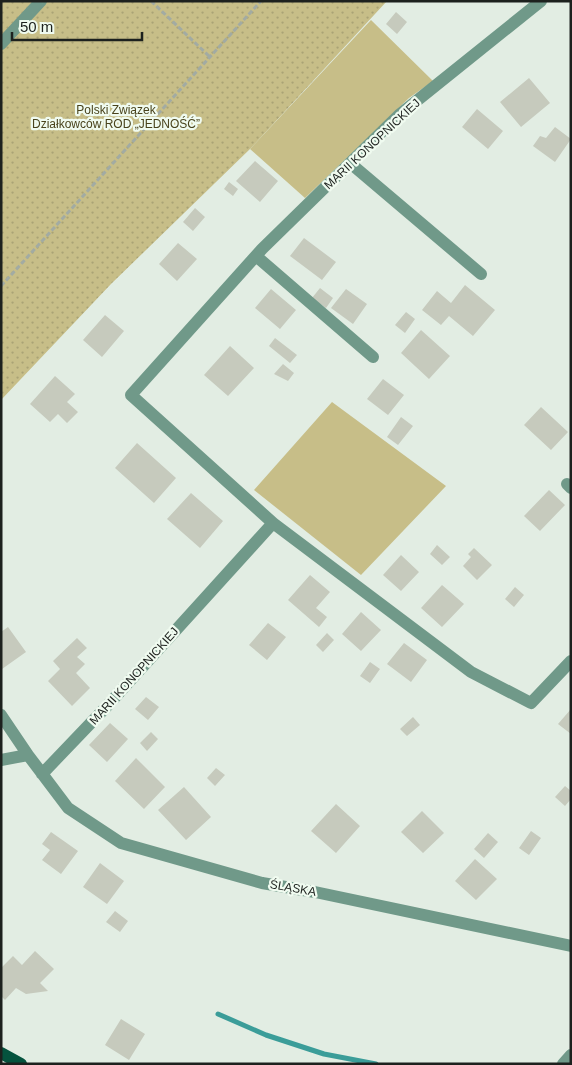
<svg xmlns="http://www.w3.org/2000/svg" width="572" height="1065" viewBox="0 0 572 1065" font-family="Helvetica,sans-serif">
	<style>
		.grass { fill: #c7be88 }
		.park { fill: url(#park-dots) }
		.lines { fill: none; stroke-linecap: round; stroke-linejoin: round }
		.stream { stroke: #3b9d99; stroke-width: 5 }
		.building { fill: #c6cabd }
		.path { stroke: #a2aba3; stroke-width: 3; stroke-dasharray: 5 2.5; stroke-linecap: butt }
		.minor { stroke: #709989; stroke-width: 12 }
		.major { stroke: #05533e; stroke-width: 12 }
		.labels { text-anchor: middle; stroke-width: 4.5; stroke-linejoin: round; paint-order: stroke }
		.park-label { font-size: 12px; fill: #49431c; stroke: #f0fbf0 }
		.street-label { font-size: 12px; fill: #1d211e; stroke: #f0fbf0 }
	</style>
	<defs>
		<pattern id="park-dots" width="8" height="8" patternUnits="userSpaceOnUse" patternTransform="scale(1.25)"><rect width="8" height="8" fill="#c7be88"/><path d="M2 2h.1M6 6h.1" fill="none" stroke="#aaa375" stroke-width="1.8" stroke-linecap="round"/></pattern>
	</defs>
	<rect width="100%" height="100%" fill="#e2ede3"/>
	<path class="grass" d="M371,20L433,81L409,98L305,198L250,149Z
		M332,402L446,486L361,575L254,490Z"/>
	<path class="park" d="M1,1H387L250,149L111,284L1,400Z"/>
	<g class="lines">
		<path class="stream" d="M218,1014L266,1035L324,1054L376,1064"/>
	</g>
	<path class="building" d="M396,12L407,22L397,34L386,24Z
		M529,78L550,103L521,127L500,102Z
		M477,109L503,131L488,149L462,127Z
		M555,127L571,139L555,162L533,146L540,136L546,138Z
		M255,161L278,181L260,202L236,181Z
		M229,182L238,189L233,196L224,189Z
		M195,208L205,217L193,231L183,222Z
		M304,238L336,262L322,280L290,256Z
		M178,243L197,259L177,281L159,264Z
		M465,285L495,310L473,336L449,316L441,325L422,310L437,291L451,303Z
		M320,288L333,298L326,308L312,298Z
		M271,289L296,310L280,329L255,308Z
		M346,289L367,304L353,324L331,308Z
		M406,312L415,319L405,333L395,325Z
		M105,315L124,331L102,357L83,340Z
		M421,330L450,356L429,379L401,353Z
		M275,338L297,355L290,363L269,346Z
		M230,346L254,368L228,396L204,375Z
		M283,364L294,373L288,381L274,374Z
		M55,376L75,394L67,402L78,412L67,423L58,414L50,422L30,404Z
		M383,379L404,395L388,415L367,399Z
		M541,407L568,432L551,450L524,425Z
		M401,417L413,426L398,445L387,437Z
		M137,443L176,478L154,503L115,468Z
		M549,490L565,505L540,531L524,516Z
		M191,493L223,521L200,548L167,519Z
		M437,545L450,557L442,565L430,554Z
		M474,548L492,565L477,580L463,566L471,557L468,554Z
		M401,555L419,572L401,591L383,575Z
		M310,575L330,592L316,608L327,617L319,627L288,600Z
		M442,585L464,604L442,627L421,608Z
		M515,587L524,595L514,607L505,599Z
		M361,612L381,630L361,651L342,634Z
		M268,623L286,637L267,660L249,645Z
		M8,627L26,652L2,669L1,632Z
		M327,633L334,640L323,652L316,645Z
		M77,638L87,648L77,657L85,664L76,673L90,688L72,706L48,681L60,669L53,661Z
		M404,643L427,660L411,682L387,664Z
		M370,662L380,669L370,683L360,676Z
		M146,697L159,707L148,720L135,709Z
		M571,709V734L558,724Z
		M413,717L420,725L407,736L400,729Z
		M110,723L128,739L107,762L89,745Z
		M151,732L158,739L147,751L140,743Z
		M136,758L165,787L144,809L115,781Z
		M216,768L225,775L215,786L207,778Z
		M565,786L571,791V799L565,806L555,797Z
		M184,787L211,817L186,840L158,810Z
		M336,804L360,826L336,853L311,831Z
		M422,811L444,833L423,853L401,832Z
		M531,831L541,838L529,855L519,848Z
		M51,832L78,851L61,874L42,860L50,850L42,844Z
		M488,833L498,842L484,858L474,849Z
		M475,859L497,879L476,900L455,881Z
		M100,863L124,881L107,904L83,887Z
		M115,911L128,921L120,932L106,922Z
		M35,951L54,969L40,983L48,991L26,994L16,988L5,1000L1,996V968L13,956L22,965Z
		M121,1019L145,1034L129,1060L105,1045Z"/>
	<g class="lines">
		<path class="path" d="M151,1L210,57
			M1,286L261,1"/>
		<path class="minor" d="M1,44L41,1
			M350,163L481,274
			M256,256L373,357
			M567,484L571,488
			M273,523L131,395L262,249L399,115L541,1
			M1,715L28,755L68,808L121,843L262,883L315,892L571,946
			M1,760L28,755
			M42,774L108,705L273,523L471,672L531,703L571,661
			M563,1064L571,1055"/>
		<path class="major" d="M1,1053L21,1064"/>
	</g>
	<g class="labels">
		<g class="park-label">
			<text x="116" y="114">Polski Związek<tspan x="116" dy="14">Działkowców ROD „JEDNOŚĆ”</tspan></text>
		</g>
		<g class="street-label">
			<text transform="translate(372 144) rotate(-43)" y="4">MARII KONOPNICKIEJ</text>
			<text transform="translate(134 676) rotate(-48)" y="4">MARII KONOPNICKIEJ</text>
			<text transform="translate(293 888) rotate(10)" y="4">ŚLĄSKA</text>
		</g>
	</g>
	<rect width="572" height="1065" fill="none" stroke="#1d211e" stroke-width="5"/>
	<path d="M12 32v8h130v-8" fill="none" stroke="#1d211e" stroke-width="2.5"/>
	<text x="20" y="32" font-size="15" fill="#1d211e" stroke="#f0fbf0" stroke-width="4" paint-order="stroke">50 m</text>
</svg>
